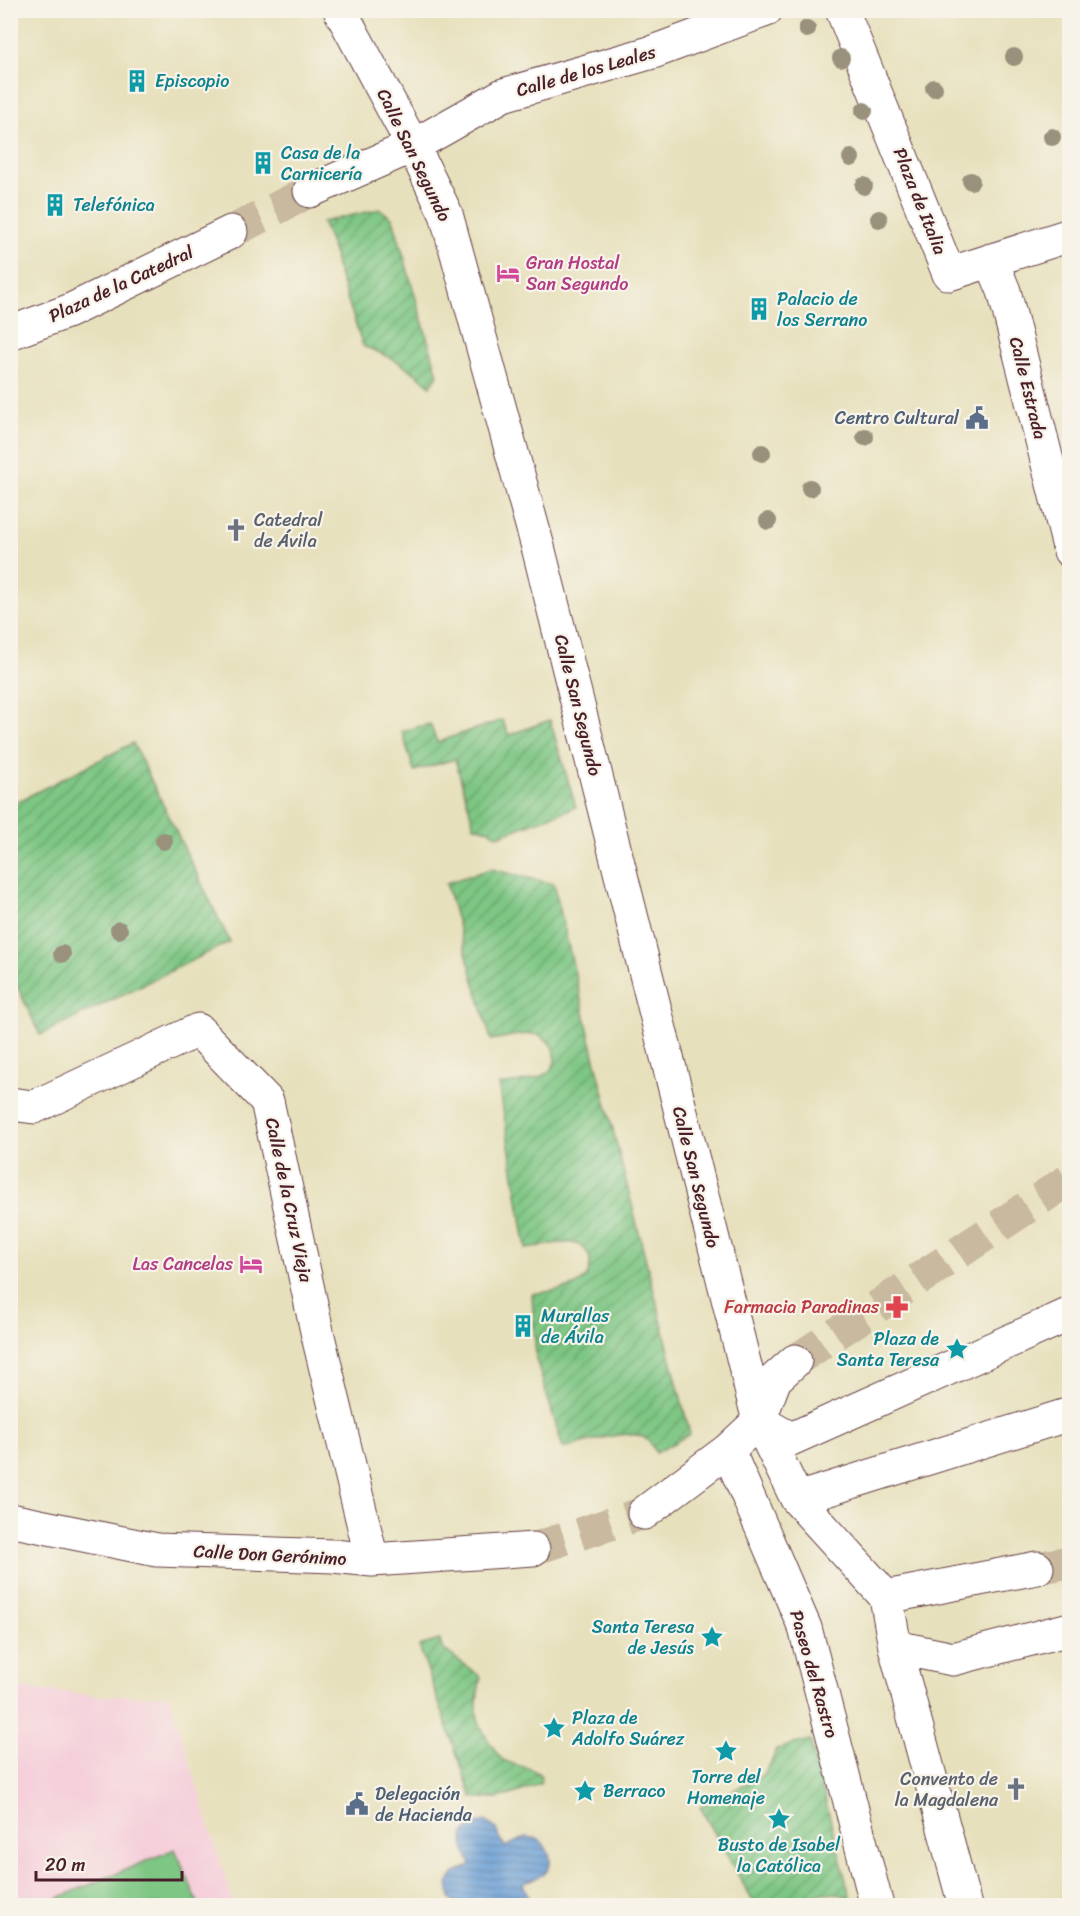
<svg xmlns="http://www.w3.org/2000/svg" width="1080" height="1916" viewBox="0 0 1080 1916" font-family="Sriracha,sans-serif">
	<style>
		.built { fill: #f5cfda }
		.garden { fill: url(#garden-furrows); stroke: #647257; stroke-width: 1.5 }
		.pitch { fill: #7dc683; stroke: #647257; stroke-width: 1.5 }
		.water { fill: url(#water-rules); stroke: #595e80; stroke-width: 1.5 }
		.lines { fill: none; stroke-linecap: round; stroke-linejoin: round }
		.minor-tunnel { stroke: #c8b99f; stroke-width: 33; stroke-dasharray: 33 16; stroke-linecap: butt }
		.minor-casing { stroke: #623c41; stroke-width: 35 }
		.minor { stroke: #fff; stroke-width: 33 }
		.tree { fill: #99917b }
		.labels { text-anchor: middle; stroke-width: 4.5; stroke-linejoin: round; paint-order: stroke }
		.street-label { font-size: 18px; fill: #4a1f2b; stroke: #f7f3e8 }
		.culture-label { font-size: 18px; fill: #0d838f; stroke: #f7f3e8; text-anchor: start }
		.hotel-label { font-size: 18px; fill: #b23c85; stroke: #f7f3e8; text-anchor: start }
		.service-label { font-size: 18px; fill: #4e5e75; stroke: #f7f3e8; text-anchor: end }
		.worship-label { font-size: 18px; fill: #5b616d; stroke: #f7f3e8; text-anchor: start }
		.health-label { font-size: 18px; fill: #be3a42; stroke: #f7f3e8; text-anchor: end }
	</style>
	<defs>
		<pattern id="garden-furrows" width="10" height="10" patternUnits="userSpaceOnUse" patternTransform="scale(1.5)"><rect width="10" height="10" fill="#7dc683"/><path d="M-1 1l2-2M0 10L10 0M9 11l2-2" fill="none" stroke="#68a06b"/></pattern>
		<pattern id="water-rules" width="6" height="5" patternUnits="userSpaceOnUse" patternTransform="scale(1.5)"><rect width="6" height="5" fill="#689dd4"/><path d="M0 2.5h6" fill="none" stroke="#587fac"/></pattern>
	</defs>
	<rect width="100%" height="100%" fill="#f7f3e8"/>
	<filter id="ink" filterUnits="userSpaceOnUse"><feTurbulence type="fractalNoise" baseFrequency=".0167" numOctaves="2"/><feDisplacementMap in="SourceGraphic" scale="12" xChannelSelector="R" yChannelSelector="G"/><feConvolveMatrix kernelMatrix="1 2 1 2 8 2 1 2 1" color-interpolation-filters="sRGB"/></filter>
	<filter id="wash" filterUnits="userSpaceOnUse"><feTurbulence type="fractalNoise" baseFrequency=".008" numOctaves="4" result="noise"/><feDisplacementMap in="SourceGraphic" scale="24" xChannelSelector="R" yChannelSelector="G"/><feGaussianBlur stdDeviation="1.35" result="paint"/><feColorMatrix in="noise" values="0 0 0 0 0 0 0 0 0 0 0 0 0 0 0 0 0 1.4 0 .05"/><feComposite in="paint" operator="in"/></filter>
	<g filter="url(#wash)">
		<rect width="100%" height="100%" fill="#e7e0bc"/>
		<path class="built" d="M10,1687L100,1696H169L234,1905H11Z"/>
		<path class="garden" d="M380,209L393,219L438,375L430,386C410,367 389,356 363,346L336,265L334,252L322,222Z
			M502,720L509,735L550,720L576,807L498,836L489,830L474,826L455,759L414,771L402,731L430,724L437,742Z
			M133,743L230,942L40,1035L11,973V805Z
			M491,869L554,884L594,1055L690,1434L656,1453C653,1446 649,1439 641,1436C623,1429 582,1444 563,1448L536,1359L532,1294C547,1291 568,1291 581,1282C588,1278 590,1269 590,1261C586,1231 544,1246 526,1249L499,1085C518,1082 563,1080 554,1051C552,1044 545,1037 538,1035C527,1032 502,1038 491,1040L446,883Z
			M440,1640L442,1648L481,1677C475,1704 473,1721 491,1744C494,1749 498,1756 502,1759C514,1767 531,1765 541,1776V1783C518,1793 498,1802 472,1797L419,1646Z
			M810,1740L851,1900C826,1883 810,1900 784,1905C775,1907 764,1906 755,1905L700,1807L760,1777C769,1768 773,1761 776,1749Z"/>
		<path class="pitch" d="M175,1849L199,1905H61L58,1898Z"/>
		<path class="water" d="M486,1821L496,1829L505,1847L527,1837L539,1839C547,1847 556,1862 545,1873C540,1877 529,1880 523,1884L532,1905H491L489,1900L480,1905H457L450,1898L448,1883L454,1874L471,1865C461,1842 455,1827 486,1821Z"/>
	</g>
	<g filter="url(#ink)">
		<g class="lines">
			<path class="minor-tunnel" d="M231,232L310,191
				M795,1361L1070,1179
				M533,1549L644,1513
				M1037,1568L1070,1562"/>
			<g class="minor-casing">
				<path id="minor" d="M340,10L413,146L446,214L538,547L759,1421L797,1499L886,1597
					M842,10L949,274L1070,235
					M310,191L413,146L503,95L653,52L766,10
					M991,260L1004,291L1070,551
					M10,333L69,311L231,232
					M10,1104L34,1107L198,1030L267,1101L318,1336L372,1560
					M759,1421L791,1439L1070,1314
					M728,1450L805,1628L877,1906
					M797,1499L1070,1414
					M644,1513L728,1450L759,1421L775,1379L795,1361
					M10,1520L157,1550L333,1556L372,1560L533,1549
					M886,1597L895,1647L965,1906
					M886,1597L1037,1568
					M895,1647L953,1659L1070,1629"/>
			</g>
			<use href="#minor" class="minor"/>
		</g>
		<g class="tree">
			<circle cx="807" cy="29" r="9"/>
			<circle cx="1014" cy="57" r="9"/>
			<circle cx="841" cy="58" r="9"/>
			<circle cx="934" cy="88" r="9"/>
			<circle cx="864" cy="111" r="9"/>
			<circle cx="1052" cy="137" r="9"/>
			<circle cx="851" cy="158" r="9"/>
			<circle cx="971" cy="181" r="9"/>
			<circle cx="864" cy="186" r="9"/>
			<circle cx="879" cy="219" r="9"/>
			<circle cx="865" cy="437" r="9"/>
			<circle cx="762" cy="453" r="9"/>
			<circle cx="810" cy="488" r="9"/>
			<circle cx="768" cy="521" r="9"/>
			<circle cx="164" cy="841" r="9"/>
			<circle cx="119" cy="930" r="9"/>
			<circle cx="62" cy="954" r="9"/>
		</g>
	</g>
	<defs>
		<g id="building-bare" transform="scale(1.8)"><path d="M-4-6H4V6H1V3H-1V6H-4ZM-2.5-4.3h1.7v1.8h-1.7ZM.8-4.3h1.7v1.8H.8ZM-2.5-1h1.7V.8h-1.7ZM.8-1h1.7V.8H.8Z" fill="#0f9aa8" stroke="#f7f3e8" stroke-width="2.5" paint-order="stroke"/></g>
		<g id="hotel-bare" transform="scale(1.8)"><path d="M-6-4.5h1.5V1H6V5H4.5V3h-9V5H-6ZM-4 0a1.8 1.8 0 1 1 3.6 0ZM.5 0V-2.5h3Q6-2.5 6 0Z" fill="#d1479c" stroke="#f7f3e8" stroke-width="2.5" paint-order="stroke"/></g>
		<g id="civic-bare" transform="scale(1.8)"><path d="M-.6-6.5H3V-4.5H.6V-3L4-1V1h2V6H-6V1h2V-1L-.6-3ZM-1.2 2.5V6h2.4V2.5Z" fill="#5c6f8a" stroke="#f7f3e8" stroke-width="2.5" paint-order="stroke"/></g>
		<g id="church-bare" transform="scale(1.8)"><path d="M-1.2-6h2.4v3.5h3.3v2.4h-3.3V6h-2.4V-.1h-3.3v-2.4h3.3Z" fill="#6b7280" stroke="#f7f3e8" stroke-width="2.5" paint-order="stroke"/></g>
		<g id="pharmacy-bare" transform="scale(1.8)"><path d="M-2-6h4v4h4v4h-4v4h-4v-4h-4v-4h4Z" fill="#e0444e" stroke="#f7f3e8" stroke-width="2.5" paint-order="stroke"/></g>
		<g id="sight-bare" transform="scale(1.8)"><path d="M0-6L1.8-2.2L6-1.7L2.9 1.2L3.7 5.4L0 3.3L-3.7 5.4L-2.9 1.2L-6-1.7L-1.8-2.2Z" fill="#0f9aa8" stroke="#f7f3e8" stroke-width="2.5" paint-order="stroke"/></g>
	</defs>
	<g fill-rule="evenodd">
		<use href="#building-bare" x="137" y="81"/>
		<use href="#building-bare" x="263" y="163"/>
		<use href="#building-bare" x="55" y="205"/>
		<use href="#hotel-bare" x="508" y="273"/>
		<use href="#building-bare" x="759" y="309"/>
		<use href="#civic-bare" x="977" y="418"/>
		<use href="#church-bare" x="236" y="530"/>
		<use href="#hotel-bare" x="251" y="1264"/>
		<use href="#pharmacy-bare" x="897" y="1307"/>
		<use href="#building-bare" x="523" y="1326"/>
		<use href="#sight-bare" x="957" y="1349"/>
		<use href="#sight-bare" x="712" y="1637"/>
		<use href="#sight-bare" x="554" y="1728"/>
		<use href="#sight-bare" x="726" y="1751"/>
		<use href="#church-bare" x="1016" y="1789"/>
		<use href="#sight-bare" x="585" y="1791"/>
		<use href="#civic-bare" x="357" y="1804"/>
		<use href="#sight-bare" x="779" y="1819"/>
	</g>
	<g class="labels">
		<g class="street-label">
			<text transform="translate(586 71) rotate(-16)" y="6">Calle de los Leales</text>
			<text transform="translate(414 155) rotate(64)" y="6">Calle San Segundo</text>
			<text transform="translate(920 201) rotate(68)" y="6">Plaza de Italia</text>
			<text transform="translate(121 284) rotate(-25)" y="6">Plaza de la Catedral</text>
			<text transform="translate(1028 388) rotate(76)" y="6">Calle Estrada</text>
			<text transform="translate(578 705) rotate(76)" y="6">Calle San Segundo</text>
			<text transform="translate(696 1177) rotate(76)" y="6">Calle San Segundo</text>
			<text transform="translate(289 1200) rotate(78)" y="6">Calle de la Cruz Vieja</text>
			<text transform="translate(270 1555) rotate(3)" y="6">Calle Don Gerónimo</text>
			<text transform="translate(814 1674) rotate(74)" y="6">Paseo del Rastro</text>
		</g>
		<g class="culture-label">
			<text x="155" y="87">Episcopio</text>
			<text x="281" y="159">Casa de la<tspan x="281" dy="21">Carnicería</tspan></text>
			<text x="73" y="211">Telefónica</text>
			<text x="777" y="305">Palacio de<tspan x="777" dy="21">los Serrano</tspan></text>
			<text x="541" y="1322">Murallas<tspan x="541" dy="21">de Ávila</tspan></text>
			<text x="939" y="1345" text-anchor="end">Plaza de<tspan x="939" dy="21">Santa Teresa</tspan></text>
			<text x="694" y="1633" text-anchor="end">Santa Teresa<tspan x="694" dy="21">de Jesús</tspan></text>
			<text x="572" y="1724">Plaza de<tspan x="572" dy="21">Adolfo Suárez</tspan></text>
			<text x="726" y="1783" text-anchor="middle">Torre del<tspan x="726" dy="21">Homenaje</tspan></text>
			<text x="603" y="1797">Berraco</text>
			<text x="779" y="1851" text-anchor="middle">Busto de Isabel<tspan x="779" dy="21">la Católica</tspan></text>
		</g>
		<g class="hotel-label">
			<text x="526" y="269">Gran Hostal<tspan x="526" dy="21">San Segundo</tspan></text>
			<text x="233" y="1270" text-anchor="end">Las Cancelas</text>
		</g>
		<g class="service-label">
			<text x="959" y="424">Centro Cultural</text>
			<text x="375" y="1800" text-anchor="start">Delegación<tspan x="375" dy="21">de Hacienda</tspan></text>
		</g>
		<g class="worship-label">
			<text x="254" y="526">Catedral<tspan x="254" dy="21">de Ávila</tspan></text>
			<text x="998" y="1785" text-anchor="end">Convento de<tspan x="998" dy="21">la Magdalena</tspan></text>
		</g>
		<g class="health-label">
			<text x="879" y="1313">Farmacia Paradinas</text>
		</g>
	</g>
	<rect width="1080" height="1916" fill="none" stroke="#f7f3e8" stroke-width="36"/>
	<path d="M36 1871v9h146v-9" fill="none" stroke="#4a1f2b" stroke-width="3"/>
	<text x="45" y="1871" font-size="18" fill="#4a1f2b" stroke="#f7f3e8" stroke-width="4.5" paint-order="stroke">20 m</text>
</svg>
